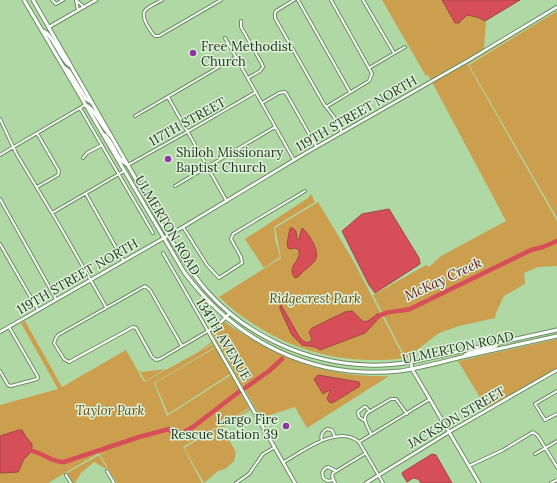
<svg xmlns="http://www.w3.org/2000/svg" width="557" height="483" viewBox="0 0 557 483" font-family="Lora,serif">
	<style>
		.green { fill: #cc9f4f; fill-rule: evenodd }
		.water { fill: #d64e58; stroke: #a14647 }
		.lines { fill: none; stroke-linecap: round; stroke-linejoin: round }
		.river { stroke: #d64e58; stroke-width: 4.5 }
		.minor-casing { stroke: #698f5f; stroke-width: 4 }
		.tertiary-casing { stroke: #698f5f; stroke-width: 4.5 }
		.primary-casing { stroke: #698f5f; stroke-width: 5 }
		.minor { stroke: #fff; stroke-width: 2 }
		.tertiary { stroke: #fff; stroke-width: 2.5 }
		.primary { stroke: #fff; stroke-width: 3 }
		.poi-dot { fill: #8e36a2; stroke: #ddf2d8; stroke-width: 1.5 }
		.labels { text-anchor: middle; stroke-width: 3; stroke-linejoin: round; paint-order: stroke }
		.poi-label { font-size: 13px; fill: #243420; stroke: #ddf2d8; text-anchor: start }
		.street-label { font-size: 13px; fill: #243420; stroke: #ddf2d8 }
		.park-label { font-size: 13px; font-style: italic; fill: #674a12; stroke: #ddf2d8 }
		.water-label { font-size: 14px; font-style: italic; fill: #6d1621; stroke: #ddf2d8 }
	</style>
	<rect width="100%" height="100%" fill="#afd8a5"/>
	<path class="green" d="M382,0H442L455,23H460L467,15L477,17L486,20L484,49L431,80L428,75L426,76Z
		M557,11V218L469,65Z
		M542,19L468,64V65L557,221V266L538,267L524,273L525,284L504,296L496,313L495,318L459,326L439,333L404,360L405,357L373,295L426,265L429,267L441,256L506,221L432,82Z
		M311,194L315,202L274,227L275,238L280,257L264,268L245,239L308,198Z
		M318,202L354,262L404,358C393,360 382,360 370,360C314,360 260,336 219,297L281,258L275,228Z
		M25,321L62,387L126,350L144,382L213,344L215,347L154,383L167,416L231,375L249,408L183,447L202,483H117L99,453L48,483H0V405L58,389L21,323Z
		M224,321C231,327 239,331 247,336C289,364 339,378 389,376L307,428L295,407L261,418L211,331ZM318,375L360,383V386L328,397L330,393V390L323,394L315,380Z
		M557,339V369L487,409L458,361Z
		M213,341L252,409L222,428L236,452L234,461L225,469L218,471L204,483L184,448L249,409L250,407L232,374H230L168,414L155,383L215,348L216,346L213,343L197,352Z
		M166,369L145,381L139,370L142,372Z
		M99,455L108,470L94,462L81,473L75,483H73L67,473Z"/>
	<path class="water" d="M442,0H520L485,21L477,17L467,15L459,23H455Z
		M389,209L419,258L420,264L375,293L369,285L342,231L362,214Z
		M290,228H293L296,231L297,239H299L302,228C309,233 322,254 314,262C309,267 303,271 298,277L295,278C285,266 304,260 298,249L295,248L290,249L288,248L287,244Z
		M281,305L300,338C303,341 305,343 310,342L312,339L309,332L312,328L345,312L352,311C364,320 361,328 377,314H381L380,317L365,333L320,350L315,347L302,345L292,335L280,309V306Z
		M318,375L359,382L360,386L334,402L330,403L327,399L330,391V390L323,394L314,379Z
		M19,430H22L26,437L32,444V447L29,454L24,459L18,472L0,473V436Z
		M432,454L436,455L452,483H421L418,479L413,478L407,482L402,474L403,472Z"/>
	<g class="lines">
		<path class="river" d="M376,318C386,310 398,312 410,309L531,250L543,247L557,241
			M245,388L269,371L282,359
			M26,450C39,449 50,463 64,462L139,437L169,429L175,437L193,427L240,391"/>
		<g class="minor-casing">
			<path id="minor" d="M52,0L56,4L63,0
				M76,0L78,10
				M162,0C149,8 138,8 147,25C150,29 151,33 155,36H159L221,0
				M294,0L276,11L275,13V18L324,104L334,117L342,132
				M298,0L350,92
				M331,0L369,68
				M363,0L394,53
				M77,1L84,7
				M241,21V27L262,64L263,67L260,71L248,78
				M225,38L294,160
				M168,97L226,200
				M262,103L279,93L284,92L286,93L316,146
				M326,107L369,81L372,74L369,68L405,47
				M80,108L153,233
				M135,116L236,57
				M0,119L16,153L58,223L106,307
				M0,155L85,105
				M83,158L87,153L102,145
				M128,165L187,132L256,92
				M175,186L275,127
				M37,187L58,175L59,171L37,133
				M86,194L123,260
				M0,199L56,299
				M52,213L124,171
				M183,227L207,265L219,278L242,263L241,257L231,239L233,234L305,191
				M0,244L38,310
				M163,253L208,331L160,359L156,360L152,357L136,328L133,327L69,362L64,359L54,343L56,338L58,335L145,286L150,290L182,346
				M0,371L8,385L11,386L37,379L38,377L9,327
				M557,391L535,404L545,420L557,414
				M365,421L359,417L358,412L364,407H366L369,411
				M371,434C368,427 362,420 367,413L391,399H396L407,414
				M322,440C320,435 322,432 327,429L332,430L335,437
				M359,442L383,483
				M535,454L557,441
				M284,462C303,451 338,424 359,442L430,399
				M469,466L503,450L533,432L538,436L557,467
				M107,471L114,483
				M66,475L71,483
				M333,480L328,481L324,479C321,474 322,469 328,467L336,471
				M236,483L249,474L263,454L275,447
				M335,483L332,476L333,473L366,453
				M551,483L557,480"/>
		</g>
		<g class="tertiary-casing">
			<path id="tertiary" d="M49,27L96,0
				M230,313L221,322L208,331L295,483
				M0,332L183,227L304,154L469,60L557,7
				M411,362L412,369L479,483
				M366,483L449,432L557,370"/>
		</g>
		<g class="primary-casing">
			<path id="primary" d="M24,0L184,272C236,342 312,380 400,371C421,368 442,362 462,357C494,350 525,343 557,336
				M33,0L168,235C180,254 191,273 206,290C246,336 307,363 368,365C383,366 397,364 411,362L557,330
				M43,31C53,34 59,57 69,65
				M65,68L69,71L86,99L91,102
				M85,105C94,107 102,128 110,135
				M105,135C114,143 116,160 128,165
				M465,355L469,353L496,346L497,343"/>
		</g>
		<use href="#minor" class="minor"/>
		<use href="#tertiary" class="tertiary"/>
		<use href="#primary" class="primary"/>
	</g>
	<g class="poi-dot">
		<circle cx="193" cy="53" r="4"/>
		<circle cx="168" cy="159" r="4"/>
		<circle cx="286" cy="426" r="4"/>
	</g>
	<g class="labels">
		<g class="poi-label">
			<text x="201" y="51">Free Methodist<tspan x="201" dy="15">Church</tspan></text>
			<text x="176" y="157">Shiloh Missionary<tspan x="176" dy="15">Baptist Church</tspan></text>
			<text x="278" y="424" text-anchor="end">Largo Fire<tspan x="278" dy="15">Rescue Station 39</tspan></text>
		</g>
		<g class="street-label">
			<text transform="translate(356 113) rotate(-30)" y="5">119TH STREET NORTH</text>
			<text transform="translate(187 121) rotate(-29)" y="5">117TH STREET</text>
			<text transform="translate(168 225) rotate(59)" y="5">ULMERTON ROAD</text>
			<text transform="translate(77 276) rotate(-30)" y="5">119TH STREET NORTH</text>
			<text transform="translate(224 339) rotate(59)" y="5">134TH AVENUE</text>
			<text transform="translate(458 347) rotate(-12)" y="5">ULMERTON ROAD</text>
			<text transform="translate(456 417) rotate(-30)" y="5">JACKSON STREET</text>
		</g>
		<g class="park-label">
			<text x="315" y="303">Ridgecrest Park</text>
			<text x="110" y="415">Taylor Park</text>
		</g>
		<g class="water-label">
			<text transform="translate(443 279) rotate(-25)" y="5">McKay Creek</text>
		</g>
	</g>
</svg>
